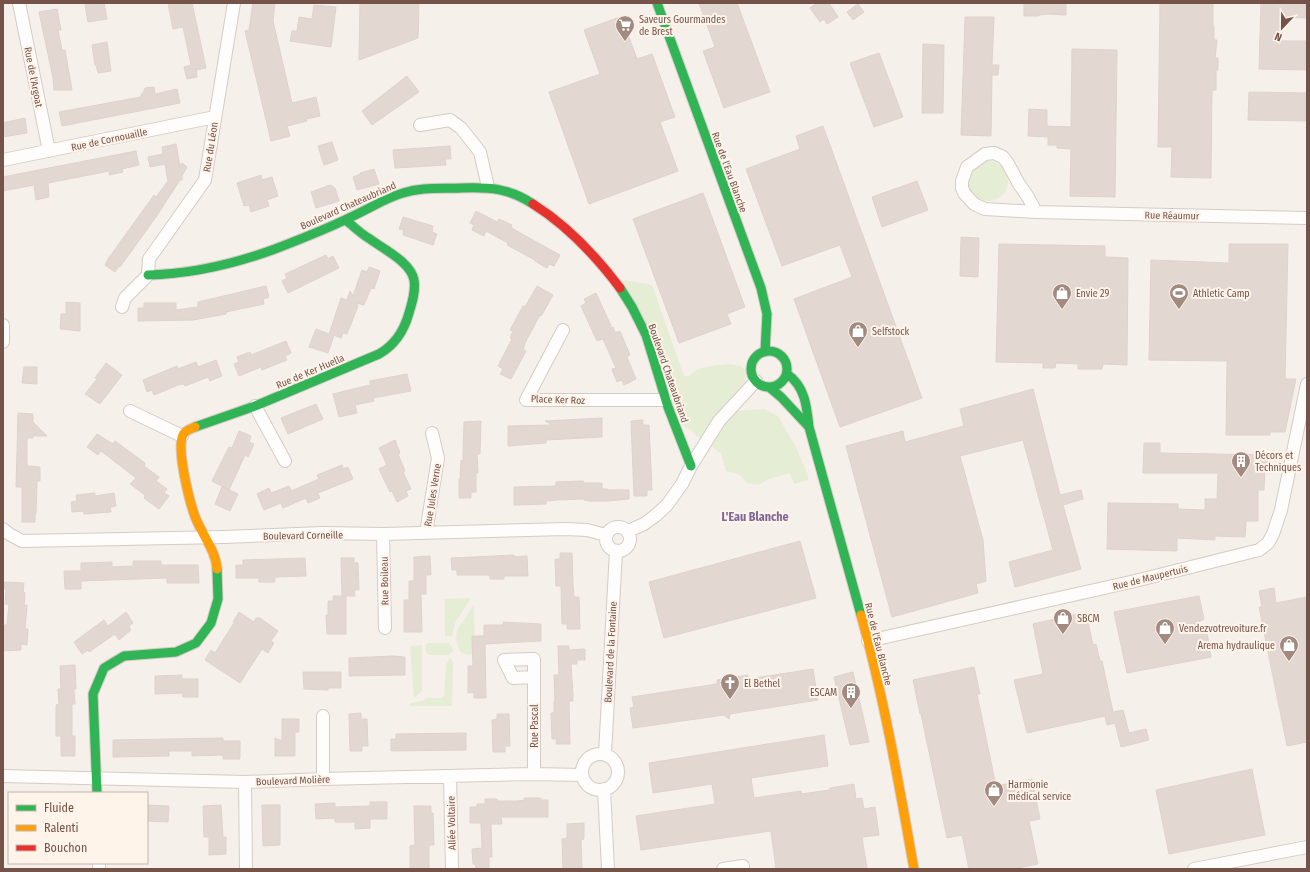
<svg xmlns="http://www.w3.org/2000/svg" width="1310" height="872" viewBox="0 0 1310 872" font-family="'Fira Sans Condensed',sans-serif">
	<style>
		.green { fill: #e5edd4 }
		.building { fill: #e3d8d1; stroke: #dfd2cc }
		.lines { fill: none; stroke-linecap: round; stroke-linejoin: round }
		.street-casing { stroke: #d5cbc6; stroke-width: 14 }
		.fast-casing { stroke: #d6cbc6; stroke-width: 11 }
		.slow-casing { stroke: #d6cbc6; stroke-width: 11 }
		.jam-casing { stroke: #d6cbc6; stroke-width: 11 }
		.street { stroke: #fefdfc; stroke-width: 12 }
		.fast { stroke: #30b455; stroke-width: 9 }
		.slow { stroke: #ff9f0a; stroke-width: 9 }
		.jam { stroke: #e5322d; stroke-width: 9 }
		.labels { text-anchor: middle; stroke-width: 4; stroke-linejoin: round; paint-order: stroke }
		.poi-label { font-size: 10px; fill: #755349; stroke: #fff4ea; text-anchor: start }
		.street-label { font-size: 10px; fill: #755349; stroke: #fff4ea }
		.quarter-label { font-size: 12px; font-weight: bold; fill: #806598; stroke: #fff4ea }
	</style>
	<rect width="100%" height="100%" fill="#f6f0ea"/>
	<path class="green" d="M968 181a20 20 0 1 1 40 0a20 20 0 1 1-40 0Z
		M622,280L652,285L684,376H689L698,369L710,366L730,364L741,366L746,371L745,382L726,409L736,411L765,409L778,416L796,447L808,475V480L794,484L790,473L769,479L758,485L747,483L740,475L726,471L721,453L697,436L691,430L678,424L650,358Z
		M471,598L455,623L452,636H445V599Z
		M474,605L475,653L469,655L460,652L456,639L457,630Z
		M428,643H449L452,647L453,651L448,655H429L426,653L425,647Z
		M422,645V691L414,698L410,646Z
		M450,658L453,662L452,706H410V703L423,701L426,698H441L444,696L446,664Z"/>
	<path class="building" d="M93,3H104L107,19L88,22L85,5Z
		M168,3H192L206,68L196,70L197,77L187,79L184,67L191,65L183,27L173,29Z
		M253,3H275L273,21L292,103L316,97L320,116L306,119L307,121L287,126L290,136L271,141L245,31L249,30Z
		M360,3H419L418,38L359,60Z
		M699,3H737L770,92L724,108L703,51L715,47Z
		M817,3H829L838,17L827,24L824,19L820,22L810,8Z
		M1024,3H1066V15L1048,14L1039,15V16H1024Z
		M1160,3H1213V27H1214V40H1217L1215,58H1218V70H1216V90H1212L1211,178L1171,177L1172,147H1158Z
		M1261,3H1307V18L1281,17L1280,41H1307V70L1259,69Z
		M858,4L864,12L853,20L847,12Z
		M314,5L336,7L331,47L290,41L292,31H297L299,17L312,19Z
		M57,9L61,30H58L62,50H65L72,90H54L53,78L39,12Z
		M965,17H994L992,65H999L998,75H992L991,136L961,135Z
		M617,18H622L637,59L652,54L675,117L660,122L678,171L589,204L549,92L600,74L584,30Z
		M107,42L111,71L98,73L96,65H95L92,45Z
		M923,44L944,45L943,113H922Z
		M1072,49L1117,50L1115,197L1070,196L1071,149L1057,148V145H1048V137L1028,136L1029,109L1047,110V126L1071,127Z
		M879,53L903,117L874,127L850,63Z
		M407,76L419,92L372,125L362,111Z
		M154,87L155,94L177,89L180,103L62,126L59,112L141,97V94L143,93L145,88Z
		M1249,92L1307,93V121L1248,120Z
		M25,118L27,133L3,137V123Z
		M823,126L922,398L840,427L794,299L852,277L840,245L782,266L746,169L800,149L796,136Z
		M332,142L338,160L324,165L318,146Z
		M176,144L180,166L182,163L187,167L182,176V180H180L156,217L120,267L119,266L115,272L105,265L108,259L154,195L156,197L168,181L165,164L150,167L148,157L163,154L162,147Z
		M450,146L451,159H445L446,165L395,168L393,150Z
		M136,151L139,165L122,169L123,172L109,175V171L48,183L49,197L36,200L34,185L3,191V177Z
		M374,169L379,184L357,190L353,177L361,174L360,173Z
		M261,175L262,180L272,177L278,196L267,200L269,206L251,212L249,205L244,206L237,183Z
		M917,181L928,210L882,227L872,197Z
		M330,185L335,188L339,201L316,208L311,192Z
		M703,193L745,307L727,314L731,324L679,343L633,219Z
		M476,211L497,222L499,219L512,225L511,227L515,230L560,255L554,266L549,264L547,268L535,261V260L507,245L508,243L486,231L484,236L472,230L474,225L470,223Z
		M403,217L433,226L432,232L437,234L433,245L403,235L404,230L399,229Z
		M961,237L979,238L978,277L960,276Z
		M999,244L1105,246V257L1128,258L1127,365L1103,364L1102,369H1078V364L1056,363L1055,368H1043V363L996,362Z
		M1229,244H1288L1285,379H1296L1285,432H1270V435H1226L1227,361L1149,360L1151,260L1229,263Z
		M326,255L328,259L333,256L339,268L288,293L282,281L287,278L285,274Z
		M369,267L380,271L374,289L371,288L364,305L356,303L358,306L347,334L343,333L341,338L334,335L328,353L309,347L316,329L329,334L341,298L347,300L350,291L353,296L362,270L367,272Z
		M266,286L269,297L263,299L264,304L226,312V314L193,320L138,321V308H144V303H176V310L198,307V302Z
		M537,286L553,295L544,311L541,316L540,315L527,339L523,349L526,351L511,379L500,374L503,369L498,366L512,339L510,338L513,331L510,330L523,306L525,307Z
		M596,293L612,328L613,327L615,333L620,331L630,355L627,357L636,379L624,385L622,380L617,382L612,369L616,368L603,339L597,341L581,306L586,303L584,299Z
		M66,302L80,303V331L60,329L61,314H66Z
		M286,341L291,353L285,356L287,360L262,370L261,367L239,376L234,364L239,362L237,357L250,352L251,355Z
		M216,360L222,376L210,381L208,377L185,386L184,384L178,385L154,395L152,390L147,392L143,380L177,366L178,369L196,362L198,367Z
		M106,363L122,375L100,404L85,394L97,379L95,378Z
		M24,367H37V384L22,383Z
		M407,374L411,391L373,398L374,401L355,405L357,413L339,417L333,394L370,385V381Z
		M1033,389L1060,495L1081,490L1083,499L1063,505L1081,569L1015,587L1009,562L1053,550L1023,440L960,456L983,540L986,581L976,584L978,593L892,617L846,446L903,431L905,442L964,426L960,409Z
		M316,404L323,419L288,434L281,418Z
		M18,413L33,414V422L47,436H33V438H27V466L40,467V481H37L36,514H35V522H22V487H16Z
		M602,418V437L546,440V443L508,446V426L553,425L545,421Z
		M643,420V425H649L652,490H647V496H634L631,421Z
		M481,421L480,454H477L478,473H476V492H471V498H459V479H460L461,460L463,461V454L464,422Z
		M239,431L251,436L249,442L254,444L248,457L245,455L229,490L212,481L229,447L232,448Z
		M97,434L113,444L115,441L145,463L144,466L159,477L156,481L167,489L164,493L169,496L159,509L144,498L145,495L130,484L136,478L101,451L98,455L87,447Z
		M395,440L400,453L398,454L405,471L403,472L411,489L406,491L408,496L397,502L392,491L390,492L379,469L387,465L379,448Z
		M1144,443H1160V453L1271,455V467H1265L1264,490H1258V521H1246L1245,537L1215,536V540L1177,538V551L1107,549L1108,503L1178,504V509L1205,510V499H1217L1218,473H1143Z
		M342,465L343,469L348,467L353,479L318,493L320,498L308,503L306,498L283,508L281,503L264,510L257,494L269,488L271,493L289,486L291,491L319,479L317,475Z
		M583,481L584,483H602V489H608V490H629V499L608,501H590L584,500V499L557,500L546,501V504L514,505V487L556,486V482Z
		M222,487L238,494L230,511L215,504Z
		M95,493V496L114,493L116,506L110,507L111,512L84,514L83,511L72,512L71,502L77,501L76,495Z
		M800,541L816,598L664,638L649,582Z
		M560,553H572L573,585L574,597H579L580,629H567V624H562L561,586H556L555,559H560Z
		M514,555V557L527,556L528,576H504V579H490V575H457V570H452L451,558Z
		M430,556L431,575H426V594H421L422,632H404V600H409V581H414V557Z
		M305,558L306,576L275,577V582H259V578H236V565H243V560Z
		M341,558H354V563H358L359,590H354L355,596H342Z
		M133,561H161V565H198L199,583H167V578L81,581V589H65L64,571H81V563L112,562V567L133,566Z
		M3,582L24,583L23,591L25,593L24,605H27L25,629H28L27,645L21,644V650L3,651L4,625H7L9,604H5L6,590L3,586Z
		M1274,588L1276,603L1307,597V742L1287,746L1259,607H1262L1259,591Z
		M333,596H346V634H327L326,615H328V601H333Z
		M1199,596L1204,619L1187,629L1207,633L1211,657L1127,673L1114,612Z
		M126,612L133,623L129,626L131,630L119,640L115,634L89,652L88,650L82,654L74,642L104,620L108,626Z
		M239,612L254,622L256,618H260L278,631L271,641L274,643L268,653L262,649L240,683L205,660L211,650L215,653L234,623L233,622Z
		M1086,612L1093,645L1096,644L1100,661H1102L1113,712L1123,710L1129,733L1146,729L1149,740L1121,747L1115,723L1107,725L1105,716L1027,733L1014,680L1043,674L1033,624Z
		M503,622L541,624V641L485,644L486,698H474V692L468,693V666H473L472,636H484V625H503Z
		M558,646H569V650L585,649V660H577V664H571L573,696V701H569L570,744H556L557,739H552L551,713H554V701H555L554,675H559Z
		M393,656L405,657V675L349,676V658Z
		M75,665L76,689H74L75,704H72V736H75V756H61V736H56V705L59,704L58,689H61L60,666Z
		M974,667L980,694H977L996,786L1032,779L1040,819L1029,821L1038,864L1013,869H969L962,835L947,838L921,714H920L913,680Z
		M813,669L818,700L730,714L729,719L724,715L633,728L630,708L634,707L632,697L717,684V680L748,675V679Z
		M303,672H341V688H328V690L304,689Z
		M853,672L869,742L850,745L834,677Z
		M182,675V679H198V697H183L182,693L155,694V676Z
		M361,713V719H367L368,746H362V751H350L349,714Z
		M497,714H509L510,746H505V752H493L492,720L497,719Z
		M282,719H299V732H295V756H275V738L282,741Z
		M466,733V750L391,751V739H396V734Z
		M824,735L828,766L751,778L754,798L801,791V794L830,790V788L854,784L856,799L862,798L864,809L875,807L879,835L862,837L867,869H776L771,831L641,850L636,816L715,804L712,784L653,793L649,763Z
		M223,738V741H240V759H223V755L192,756V751H169V756L113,757V740Z
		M1252,769L1265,835L1169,854L1156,790Z
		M524,798H541V800H548V817H501L502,824H491L492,857H489V869H476L475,864H473L472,849L482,848L481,823H470V807H477V804H485V799H497V801H517L525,800Z
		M370,802H387V819H370V828L355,829V822H335V818L316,819L315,804L335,803V807L370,806Z
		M147,805L169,806L168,822L147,821Z
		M221,805L223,837H226V854L209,855V837H204L203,806Z
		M262,805H280V845L263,846Z
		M414,806H431V813H433L434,845H429V869H410V846L415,845Z
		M584,823V839L581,840L582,869H563L562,839L567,838V824Z"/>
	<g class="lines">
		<g class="street-casing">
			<path id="street" d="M19,3L49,151
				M420,125L450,120L461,128L480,152L488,187
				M3,160L215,117
				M1036,212L1028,197L1019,184L1007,162L1003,157L994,153L985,154L967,167L962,181V188L964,193L974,204L985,209L1036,212L1307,218
				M122,307L125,298L148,275L149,259L205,180L234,3
				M3,325V342
				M563,330L526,400H665
				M255,406L285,461
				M130,411L182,436
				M606 539a12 12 0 1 1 24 0a12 12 0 1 1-24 0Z
				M3,529L9,534L22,541L224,537L323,533L383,534L566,529L587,530L606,535
				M628,531L644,524L655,516L667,505L682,484L691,466L719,421L756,381
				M426,533L438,458L432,433
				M383,534L385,628
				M868,641L1135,581L1259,550L1268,543L1273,534L1281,510L1307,384
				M534,677L513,678L504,660L534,659V774
				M582 772a18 18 0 1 1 36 0a18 18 0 1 1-36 0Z
				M605,754L616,551
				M3,776L245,782L323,779L534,774L582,775
				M450,776L452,869
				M323,779V716
				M245,782L246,869
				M604,789L608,869
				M99,863V869
				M723,869L743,866V869
				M1194,869L1307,847"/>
		</g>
		<g class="fast-casing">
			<path id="fast" d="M657,3L761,288L767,314L765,352
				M148,275C192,274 234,264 275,249C301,239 327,229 351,217C369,209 385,198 403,193C422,187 441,189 461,188C489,187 509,188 533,204
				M620,288L632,307L646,335L668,407L691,466
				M751 369a18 18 0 1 1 36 0a18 18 0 1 1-36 0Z
				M787,374C805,386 807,407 809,427L861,615
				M769,387L781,397L809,427
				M195,427L255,406L379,354C395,345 404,331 409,313C412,303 416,291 414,280C411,262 383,249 370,239C361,234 354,227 346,220
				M97,793L93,694L104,668L124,656L176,652L196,643L211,623L218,599L217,569"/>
		</g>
		<g class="slow-casing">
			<path id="slow" d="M195,427C191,429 185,430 183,435C176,449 190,504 196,519C203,536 216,551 217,569
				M861,615C884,698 899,784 914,869"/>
		</g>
		<g class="jam-casing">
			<path id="jam" d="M533,204C568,226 596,256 620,288"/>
		</g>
		<use href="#street" class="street"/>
		<use href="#fast" class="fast"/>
		<use href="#slow" class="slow"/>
		<use href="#jam" class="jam"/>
	</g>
	<defs>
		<g id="supermarket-pin" transform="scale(1)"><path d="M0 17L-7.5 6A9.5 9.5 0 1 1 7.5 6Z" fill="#a28a81" stroke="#fff4ea"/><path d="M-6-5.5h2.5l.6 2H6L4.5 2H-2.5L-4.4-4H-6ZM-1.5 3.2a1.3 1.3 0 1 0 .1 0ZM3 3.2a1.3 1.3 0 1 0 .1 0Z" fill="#fff"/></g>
		<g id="shop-pin" transform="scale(1)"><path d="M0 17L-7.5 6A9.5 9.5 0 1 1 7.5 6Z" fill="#a28a81" stroke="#fff4ea"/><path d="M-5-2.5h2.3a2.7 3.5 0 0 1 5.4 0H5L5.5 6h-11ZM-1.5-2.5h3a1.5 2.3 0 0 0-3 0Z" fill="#fff"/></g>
		<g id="stadium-pin" transform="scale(1)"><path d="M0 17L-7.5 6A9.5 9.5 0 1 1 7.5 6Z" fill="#a28a81" stroke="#fff4ea"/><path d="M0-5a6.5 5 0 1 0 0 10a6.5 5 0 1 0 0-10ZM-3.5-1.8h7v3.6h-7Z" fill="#fff"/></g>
		<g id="building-pin" transform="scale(1)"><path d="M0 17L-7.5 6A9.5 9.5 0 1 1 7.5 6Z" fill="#a28a81" stroke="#fff4ea"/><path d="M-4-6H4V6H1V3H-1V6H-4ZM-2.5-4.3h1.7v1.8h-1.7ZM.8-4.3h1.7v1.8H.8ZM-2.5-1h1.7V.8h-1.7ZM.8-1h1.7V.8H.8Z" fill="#fff"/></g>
		<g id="church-pin" transform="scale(1)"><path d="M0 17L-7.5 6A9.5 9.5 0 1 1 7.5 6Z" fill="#a28a81" stroke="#fff4ea"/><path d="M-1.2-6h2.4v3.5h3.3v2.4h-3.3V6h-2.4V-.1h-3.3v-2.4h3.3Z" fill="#fff"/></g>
	</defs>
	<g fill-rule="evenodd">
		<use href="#supermarket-pin" x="625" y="25"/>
		<use href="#shop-pin" x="1062" y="293"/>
		<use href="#stadium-pin" x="1179" y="293"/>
		<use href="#shop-pin" x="858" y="331"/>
		<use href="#building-pin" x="1241" y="461"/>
		<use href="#shop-pin" x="1063" y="618"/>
		<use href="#shop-pin" x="1165" y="628"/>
		<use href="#shop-pin" x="1289" y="645"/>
		<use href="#church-pin" x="730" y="683"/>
		<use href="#building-pin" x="851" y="692"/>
		<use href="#shop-pin" x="994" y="790"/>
	</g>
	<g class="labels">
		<g class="poi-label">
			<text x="639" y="23">Saveurs Gourmandes<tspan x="639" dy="12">de Brest</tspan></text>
			<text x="1076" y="297">Envie 29</text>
			<text x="1193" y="297">Athletic Camp</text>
			<text x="872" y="335">Selfstock</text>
			<text x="1255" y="459">Décors et<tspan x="1255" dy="12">Techniques</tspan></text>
			<text x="1077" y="622">SBCM</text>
			<text x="1179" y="632">Vendezvotrevoiture.fr</text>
			<text x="1275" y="649" text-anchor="end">Arema hydraulique</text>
			<text x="744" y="687">El Bethel</text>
			<text x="837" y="696" text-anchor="end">ESCAM</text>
			<text x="1008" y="788">Harmonie<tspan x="1008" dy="12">médical service</tspan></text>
		</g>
		<g class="street-label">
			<text transform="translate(34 77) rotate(79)" y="4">Rue de l'Argoat</text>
			<text transform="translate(109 139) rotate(-12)" y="4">Rue de Cornouaille</text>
			<text transform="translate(210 147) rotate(-81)" y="4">Rue du Léon</text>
			<text transform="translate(730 172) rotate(70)" y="4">Rue de l'Eau Blanche</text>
			<text transform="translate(348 205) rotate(-24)" y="4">Boulevard Chateaubriand</text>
			<text transform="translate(1172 215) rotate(1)" y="4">Rue Réaumur</text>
			<text transform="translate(310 371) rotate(-23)" y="4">Rue de Ker Huella</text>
			<text transform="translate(669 373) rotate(71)" y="4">Boulevard Chateaubriand</text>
			<text transform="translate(558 399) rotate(2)" y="4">Place Ker Roz</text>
			<text transform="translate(432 495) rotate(-81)" y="4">Rue Jules Verne</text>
			<text transform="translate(303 535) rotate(-1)" y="4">Boulevard Corneille</text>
			<text transform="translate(1150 577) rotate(-14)" y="4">Rue de Maupertuis</text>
			<text transform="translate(384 581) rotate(-91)" y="4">Rue Boileau</text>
			<text transform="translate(879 644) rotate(76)" y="4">Rue de l'Eau Blanche</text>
			<text transform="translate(610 652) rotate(-87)" y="4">Boulevard de la Fontaine</text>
			<text transform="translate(534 726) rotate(-90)" y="4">Rue Pascal</text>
			<text transform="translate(293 780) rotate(-2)" y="4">Boulevard Molière</text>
			<text transform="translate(451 823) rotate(-91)" y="4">Allée Voltaire</text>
		</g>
		<g class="quarter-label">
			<text x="755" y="521">L'Eau Blanche</text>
		</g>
	</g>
	<rect width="1310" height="872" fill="none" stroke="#755349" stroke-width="8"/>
	<rect x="8" y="792" width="140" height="72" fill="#fff4ea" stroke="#c8b4aa"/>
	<rect x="16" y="805" width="20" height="6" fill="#30b455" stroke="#c8b4aa"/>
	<text x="44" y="812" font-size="12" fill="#755349">Fluide</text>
	<rect x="16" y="825" width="20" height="6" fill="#ff9f0a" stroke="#c8b4aa"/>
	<text x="44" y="832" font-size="12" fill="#755349">Ralenti</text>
	<rect x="16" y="845" width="20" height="6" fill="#e5322d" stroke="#c8b4aa"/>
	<text x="44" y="852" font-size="12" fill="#755349">Bouchon</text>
	<g transform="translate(1282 28) rotate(202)" stroke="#fff4ea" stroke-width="3" paint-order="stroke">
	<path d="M0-3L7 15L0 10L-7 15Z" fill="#755349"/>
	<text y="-6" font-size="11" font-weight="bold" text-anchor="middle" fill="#755349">N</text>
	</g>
</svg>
